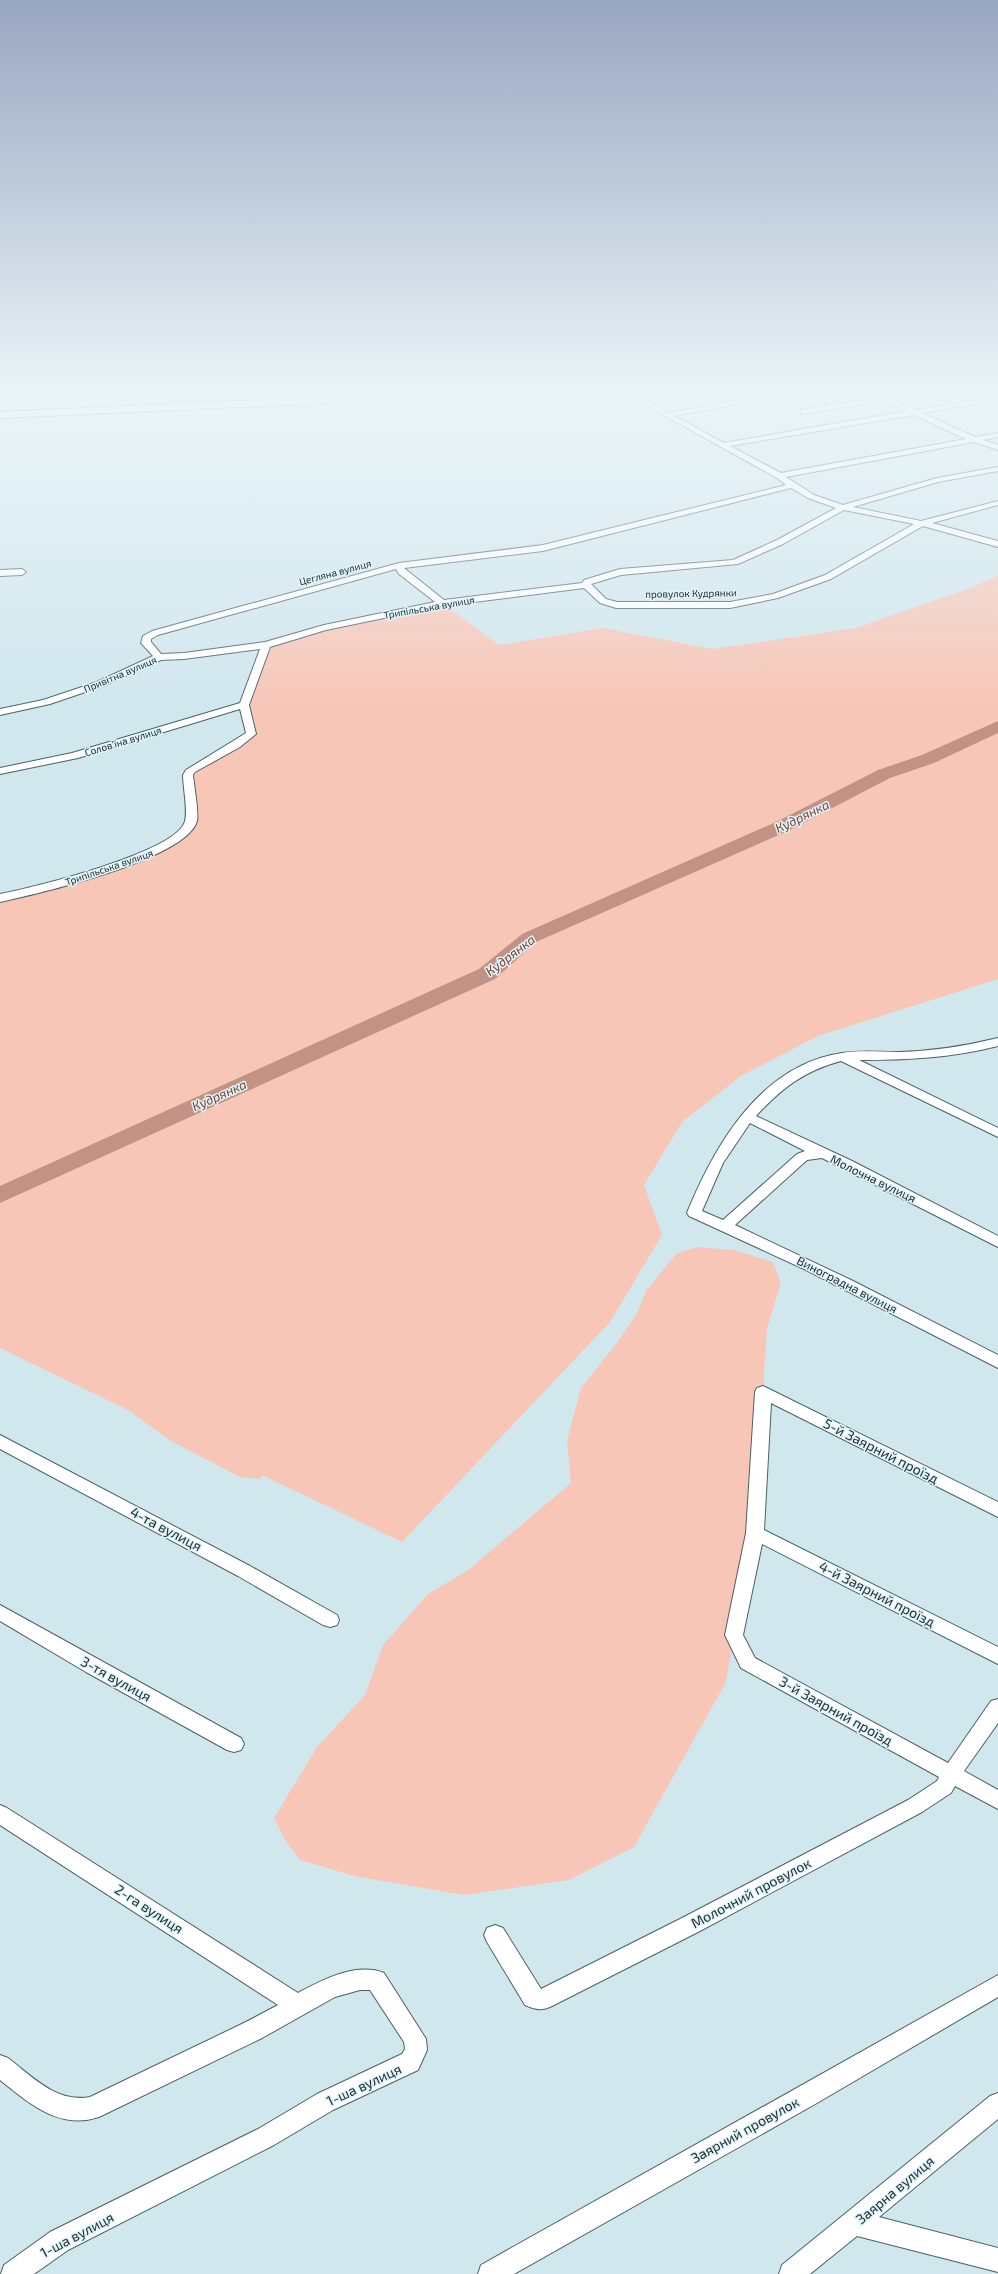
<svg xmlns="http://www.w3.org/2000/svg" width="998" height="2274" viewBox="0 0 998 2274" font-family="'Exo 2',sans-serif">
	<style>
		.green { fill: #f8c6b7 }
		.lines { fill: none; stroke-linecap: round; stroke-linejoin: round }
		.river { fill: #c29284; fill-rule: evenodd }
		.minor-casing { stroke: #4c6066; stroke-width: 2 }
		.tertiary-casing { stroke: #4c6066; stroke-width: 2 }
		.minor { fill: #fff; fill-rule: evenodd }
		.tertiary { fill: #fff; fill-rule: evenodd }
		.labels { text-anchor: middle; stroke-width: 3; stroke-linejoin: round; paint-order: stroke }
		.far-street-label { font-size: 10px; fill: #252d30; stroke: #ddf4fb }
		.street-label { font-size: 12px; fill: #252d30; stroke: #ddf4fb }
		.water-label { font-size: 13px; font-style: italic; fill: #80402e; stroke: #ddf4fb }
		.near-street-label { font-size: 14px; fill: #252d30; stroke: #ddf4fb }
	</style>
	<rect width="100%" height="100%" fill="#d0e7ee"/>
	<path class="green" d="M998,575V979L818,1036L741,1076L682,1122L644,1185L662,1235L610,1322L402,1542L262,1475L260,1479L240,1477L171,1441L128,1410L0,1348V901L156,854L185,838L195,821L192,775L195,771L240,746L255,735L248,705L270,646L326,629L444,604L499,645L602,628L713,649L856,628L970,588Z
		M697,1247L733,1250L773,1262L781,1283L767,1328L755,1519L726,1682L634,1847L569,1880L464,1895L354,1876L300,1860L285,1840L274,1818L317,1747L365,1695L383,1645L428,1594L467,1571L571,1483L567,1441L581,1388L616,1344L636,1315L646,1291L676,1254Z"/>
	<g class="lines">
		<path class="river" d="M998,721V733L934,763L890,778L790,830L536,942L495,979L0,1203V1186L479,969L522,934L776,822L878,770L922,755Z"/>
		<g class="minor-casing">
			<path id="minor" d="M624,393H633L668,413L778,393H795L674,416L724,443L907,411L885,401L801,414V410L831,405L810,393H819L840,404L878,398L870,393H880L916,410L955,403L936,393H946L964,402L998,396V400L922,413L975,437L998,433V437L983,440L998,445V450L974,442L786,477L814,495L843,505L937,478L998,467V471L938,482L853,507L921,521L998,501V505L932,523L998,541V547L923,526L831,579L778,598L730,608H616L600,603L584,588L442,606L326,630L270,647L249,705L256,734L240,747L195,772L193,775C194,785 199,813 197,821C187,859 37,894 0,902V894C32,888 178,852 185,821C188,810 183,787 183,775L186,770L246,733L240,709L78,758L0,774V768L72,753L240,703L260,649L184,659L161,660L103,686L50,704L0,715V709L43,700L97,682L153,656L141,643L143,636L152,631L399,563L543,545L786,485L777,478ZM914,415L966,439L781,473L730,446ZM791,488L808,498L836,508L777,540L733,560L620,569L584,580L582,583L444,600L404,568L543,551ZM844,510L914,524L825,575L773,594L730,602H617L606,599L591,584L621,575L738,564L783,544ZM396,569L399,574L435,602L324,625L265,642L184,653L161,654L151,642V639L158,635Z
				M0,570L22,569L26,572L22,575L0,576Z
				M998,1038V1046C952,1058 906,1060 859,1060L998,1128V1137L841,1061C804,1071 782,1088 756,1116L852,1161L998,1236V1247L822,1158L807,1160L735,1225L853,1281L998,1355V1368L804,1269L689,1216L687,1213C715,1144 761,1065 842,1053C860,1050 880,1052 899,1052C933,1051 965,1046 998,1038ZM750,1123L805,1151L797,1154L723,1220L702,1211L723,1163Z
				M763,1386L998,1502V1517L771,1403L764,1530L998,1647V1664L762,1544L743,1635L755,1658L948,1763L991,1701L998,1699V1723L964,1771L998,1790V1809L955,1786L951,1793L922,1812L698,1932L550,2007C540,2011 534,2009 525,2005L487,1942L484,1935L487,1928L495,1925L503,1928L541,1989L682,1918L908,1800L937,1781L939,1777L741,1668L725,1635L746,1533L755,1392L757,1388Z
				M0,1435L250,1566L337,1615L339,1620L337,1625L330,1627L323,1625L238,1576L0,1449Z
				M0,1605L241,1738L244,1744L241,1750L234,1752L227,1750L86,1672L0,1621Z
				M0,1805L7,1808L298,1993C322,1980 356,1962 384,1973L426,2039L427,2050L418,2070L333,2110L274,2145L68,2250L34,2274H1L4,2265L50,2232L258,2129L317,2094L402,2054L405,2049L404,2042L370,1990H360L335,1997L262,2038L99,2117C59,2130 30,2104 0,2080V2055L8,2058C33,2077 56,2103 90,2097L246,2022L278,2005L0,1825Z
				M998,1975V1997L817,2103L514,2274H478L481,2265Z
				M998,2093V2119L879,2217L998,2248V2272L857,2236L810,2274H779L782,2265L990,2096Z"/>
		</g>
		<g class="tertiary-casing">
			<path id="tertiary" d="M413,393H485L481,396L0,418V412Z"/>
		</g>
		<use href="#minor" class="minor"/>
		<use href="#tertiary" class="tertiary"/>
	</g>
	<linearGradient id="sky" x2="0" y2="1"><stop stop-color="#99a6c0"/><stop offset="0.55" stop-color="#eaf4f7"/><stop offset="1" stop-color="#eaf4f7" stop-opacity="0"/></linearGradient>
	<rect width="998" height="712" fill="url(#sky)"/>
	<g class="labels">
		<g class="far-street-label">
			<text transform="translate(335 572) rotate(-15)" y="4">Цегляна вулиця</text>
			<text transform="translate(691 593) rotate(-1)" y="4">провулок Кудрянки</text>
			<text transform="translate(429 607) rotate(-10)" y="4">Трипільська вулиця</text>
			<text transform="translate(120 674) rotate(-23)" y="4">Привітна вулиця</text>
			<text transform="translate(123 741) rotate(-17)" y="4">Соловʼїна вулиця</text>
			<text transform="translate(109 867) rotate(-19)" y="4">Трипільська вулиця</text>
		</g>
		<g class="street-label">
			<text transform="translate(873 1179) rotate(26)" y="4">Молочна вулиця</text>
			<text transform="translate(847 1285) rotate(27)" y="4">Виноградна вулиця</text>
		</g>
		<g class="water-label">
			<text transform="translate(802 816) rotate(-26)" y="5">Кудрянка</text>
			<text transform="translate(510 955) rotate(-37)" y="5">Кудрянка</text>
			<text transform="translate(219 1095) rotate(-24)" y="5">Кудрянка</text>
		</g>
		<g class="near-street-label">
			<text transform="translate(881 1451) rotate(27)" y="5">5-й Заярний проїзд</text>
			<text transform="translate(166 1529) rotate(28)" y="5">4-та вулиця</text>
			<text transform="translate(877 1594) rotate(27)" y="5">4-й Заярний проїзд</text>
			<text transform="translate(116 1679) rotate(29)" y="5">3-тя вулиця</text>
			<text transform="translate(836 1711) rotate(29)" y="5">3-й Заярний проїзд</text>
			<text transform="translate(751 1893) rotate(-28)" y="5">Молочний провулок</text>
			<text transform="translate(149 1909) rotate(33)" y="5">2-га вулиця</text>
			<text transform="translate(364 2085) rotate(-25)" y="5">1-ша вулиця</text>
			<text transform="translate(745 2130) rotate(-29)" y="5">Заярний провулок</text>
			<text transform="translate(895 2190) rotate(-40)" y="5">Заярна вулиця</text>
			<text transform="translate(77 2235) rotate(-28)" y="5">1-ша вулиця</text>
		</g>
	</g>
</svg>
